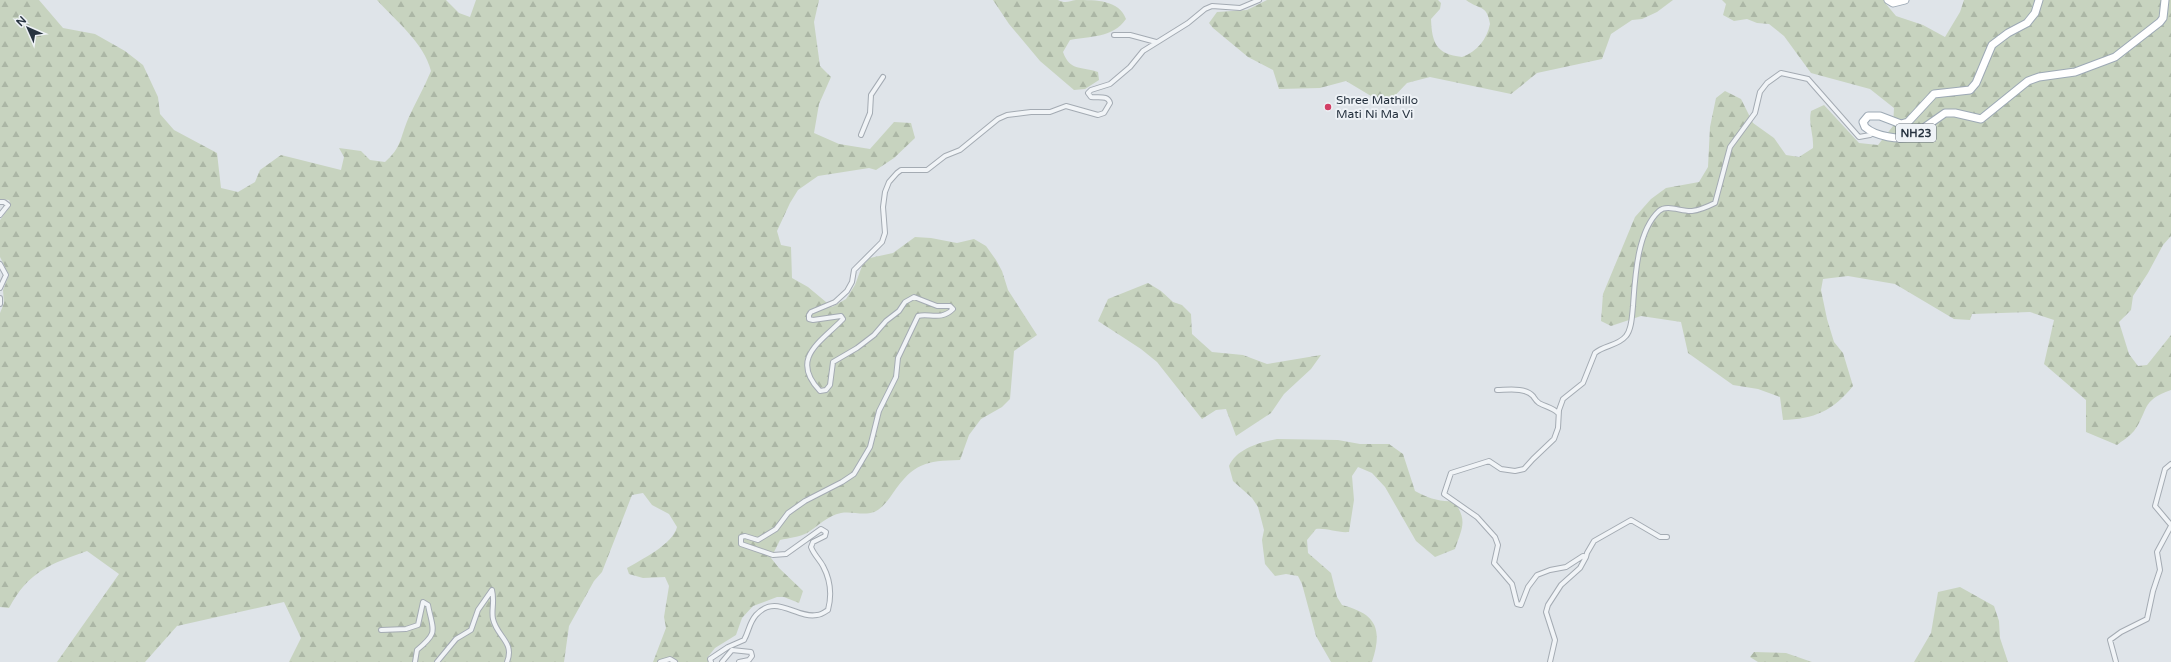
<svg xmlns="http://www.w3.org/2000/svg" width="2171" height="662" viewBox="0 0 2171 662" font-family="'Varela Round',sans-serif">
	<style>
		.forest { fill: url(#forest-firs) }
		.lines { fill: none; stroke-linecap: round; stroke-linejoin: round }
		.minor-casing { stroke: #a4abb3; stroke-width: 6 }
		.primary-casing { stroke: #9da9b5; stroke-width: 9 }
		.minor { stroke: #f1f4f7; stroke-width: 4 }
		.primary { stroke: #fff; stroke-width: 7 }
		.poi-dot { fill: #d23f66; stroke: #eef2f6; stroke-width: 1.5 }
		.labels { text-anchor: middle; stroke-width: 4; stroke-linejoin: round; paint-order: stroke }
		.shield { fill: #eef2f6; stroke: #636c77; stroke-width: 1 }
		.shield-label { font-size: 11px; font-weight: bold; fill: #273340 }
		.poi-label { font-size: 12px; fill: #273340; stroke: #eef2f6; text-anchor: start }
	</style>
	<defs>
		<pattern id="forest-firs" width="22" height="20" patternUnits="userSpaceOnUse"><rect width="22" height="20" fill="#c7d3bf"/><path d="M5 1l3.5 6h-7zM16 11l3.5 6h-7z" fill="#abb6a5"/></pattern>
	</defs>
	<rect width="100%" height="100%" fill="#dfe4e9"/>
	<path class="forest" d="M0,0H39L63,28L95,34L125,51L143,65L158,97L160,114L174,130L217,153L221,188L238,192L255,182L260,170L281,155L341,170L344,157L339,148L361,151L370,160L385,162C402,147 400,138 408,119C415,103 424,88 431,71C424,43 396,21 377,0H446L459,13L470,17L476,0H819L814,22L820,66L831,77L819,104L814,133L839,144L870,149L894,122L911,123L915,138L894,158L876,170L869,168L818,176L798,190L790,203L777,231L781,245L791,247L792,278L808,287L832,307L846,299L855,285L862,266L870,258L893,253L915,237L931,238L957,243L974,239L986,246L996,260L1002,271L1008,290L1037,335L1014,351L1010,399L1002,407L981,419L969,435L960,460C925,461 914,463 893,493C889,499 882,509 874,512C863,516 852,511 841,513C828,515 817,527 807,533C800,537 788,538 780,540L771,558L779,568L803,591L799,603L784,597H777L753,606L742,618L736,635L715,648L707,658L709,662H653L666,628L664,617L669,586L665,577L643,578L629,574L627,568C641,560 673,544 677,527L669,514L652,505L643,493L632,495L602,572L594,581L569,626L564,662H289L301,638L284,602L177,626L145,662H57L119,574L87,551C50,564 29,571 9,608L0,607V313L4,303L3,290L9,275L0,257V220L11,205L9,200L0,199Z
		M993,0H1058C1066,4 1069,1 1076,0C1097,0 1119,0 1126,19C1113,38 1090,36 1070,40L1063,52C1070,72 1082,66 1098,72L1099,80L1085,89L1074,90L1040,61L1009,24Z
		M1267,0H1438L1441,3L1440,9L1431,19C1432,43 1436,54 1462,57C1477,52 1487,39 1490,24C1487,4 1479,10 1466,0H1673L1657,12L1642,19L1632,20L1611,34L1602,59L1537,73L1511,94L1430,77L1407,83L1386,105L1346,81L1320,88L1279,89L1273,70L1248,57L1213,28L1209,23L1217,12L1247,10Z
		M1722,0H1886V4L1896,16L1923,25L1945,37L1960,12L1964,0H2171V236L2163,245L2148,273L2133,296L2131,310L2119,322L2129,354L2138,366L2147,365L2171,335V390C2140,401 2149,410 2134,431C2130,436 2122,441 2117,445L2086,432V400L2044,364L2054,320L2030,312L1972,314L1970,320L1954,319L1895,284L1848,276L1823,279L1821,290L1827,319L1834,342L1843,353L1853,386C1833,411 1814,419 1783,420L1780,397L1758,389L1733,385L1688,353L1681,322L1641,316L1611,326L1601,321L1603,294L1635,217L1651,199L1666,188L1699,182L1708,167L1710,127L1716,98L1725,91L1741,99L1753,123L1774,138L1786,155L1799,157L1813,148C1814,135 1808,124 1811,111L1824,105L1859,143L1878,145L1893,126L1894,108L1870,89L1811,73L1784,36L1769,24L1757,23L1747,19L1734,21L1723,15L1726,4Z
		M1148,283L1161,291L1173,302L1182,305L1191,314L1192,334L1212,352L1243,355L1267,364L1321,355L1311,369L1284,394L1271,413L1236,436L1226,409L1216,410L1202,419L1157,362L1141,349L1098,321L1108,299Z
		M1277,439L1338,440L1360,444H1389L1403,454L1415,491C1428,498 1439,502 1454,501C1468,521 1462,528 1455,549L1435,557L1416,541L1385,487L1372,473L1358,467L1352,476L1354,500L1349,532C1337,533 1328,528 1316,529L1307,540L1308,553L1331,573L1337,597L1342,605C1376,614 1383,628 1372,662H1331L1316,636L1302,584L1298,576L1286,574L1275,576L1265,564L1262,540L1264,530L1258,507L1252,498L1233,481L1229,466C1236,449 1260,442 1277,439Z
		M1960,587L1994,606L1999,621L2000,638L2008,662H1914L1931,633L1938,592Z
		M1754,652L1786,653L1812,662H1758L1750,657Z"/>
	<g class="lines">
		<g class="minor-casing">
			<path id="minor" d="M1114,35H1130L1156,42
				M861,135L870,113L871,95L883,77
				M0,202H4L8,205L0,215
				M0,264L6,275L0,288
				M0,298V304
				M1497,390C1507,390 1525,387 1533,396C1535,399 1536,401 1539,403C1546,407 1552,407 1558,413
				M2171,464L2165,469L2155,506L2171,525
				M1586,557L1587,553L1594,541L1631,520L1660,537H1667
				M381,630L406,629L418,625L423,602L428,605C433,631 439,632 417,650L415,662
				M437,662L456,639L471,630L478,610L492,590C495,602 491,610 493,619C497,637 515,642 507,662
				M660,662L670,659L675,662
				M711,662L710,659L728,647L744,640C749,631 749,623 756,615C776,593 796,619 817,615C821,615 825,612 828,610C832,595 831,581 823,566C820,560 814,555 811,547L813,542L825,536L826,532L821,529L786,554L773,555L741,544V537L745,536L758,540L776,529L788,513L805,501L842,482L854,474L870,447L879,411L896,377L898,358L918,316C929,313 941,321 953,309L950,306H937L914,297L905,302L899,311L886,321L874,335L857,348L833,362L830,385L826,390L820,391C789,358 821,342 843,319L841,316L813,320L809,319V315L811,312L835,302L847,291L852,282L854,270L882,242L885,233L883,207L885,192L889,182L897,173L901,170H927L945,156L960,150L998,119L1007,115L1031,112H1050L1066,106L1098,115L1104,113L1110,103C1108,95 1099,98 1091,97L1088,93L1091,90L1110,84L1130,67L1143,51L1188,23L1205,9L1212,6L1240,8L1259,0
				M722,662L732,650L751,652L752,656L749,660L739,662
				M1550,662L1555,640L1546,612L1548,605L1561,585L1580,568L1586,557L1583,556L1566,567L1550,570L1537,575L1528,587L1521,605L1517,604L1512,584L1494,563L1498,545L1495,537L1477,517L1444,494L1451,473L1489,461L1501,469L1515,471L1524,469L1533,459L1554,439L1558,428L1559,410L1563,399L1583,383L1595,353C1604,345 1618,346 1626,336C1632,329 1632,315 1633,306C1635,278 1637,231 1659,211C1667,204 1682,212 1692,211C1701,210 1707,207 1715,203L1730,147L1755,113L1760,92L1767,83L1781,73L1808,79L1859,137L1870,135L1873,133
				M2116,662L2110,640L2121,632L2147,619L2153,591L2160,570L2157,552L2171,526"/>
		</g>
		<g class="primary-casing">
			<path id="primary" d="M1888,0L1893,3L1905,0
				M2039,0L2035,13L2027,23L2008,33L1992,45L1976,83L1970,90L1934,94L1908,122L1901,124L1880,116H1868L1863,122L1865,127C1875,136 1900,141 1912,136L1945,113H1955L1981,119L2028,81L2039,77L2075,72L2115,57L2160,22L2163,18L2165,0"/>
		</g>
		<use href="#minor" class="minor"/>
		<use href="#primary" class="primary"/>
	</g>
	<circle class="poi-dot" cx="1328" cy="107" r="4"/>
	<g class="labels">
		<rect class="shield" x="1896" y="124" width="40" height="18" rx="3"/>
		<g class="shield-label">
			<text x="1916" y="137">NH23</text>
		</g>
		<g class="poi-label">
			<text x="1336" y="104">Shree Mathillo<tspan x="1336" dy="14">Mati Ni Ma Vi</tspan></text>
		</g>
	</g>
	<g transform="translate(28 28) rotate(315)" stroke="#eef2f6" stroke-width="3" paint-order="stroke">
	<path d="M0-3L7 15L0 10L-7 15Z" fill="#273340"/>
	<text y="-6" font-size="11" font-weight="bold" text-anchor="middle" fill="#273340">N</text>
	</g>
</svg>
